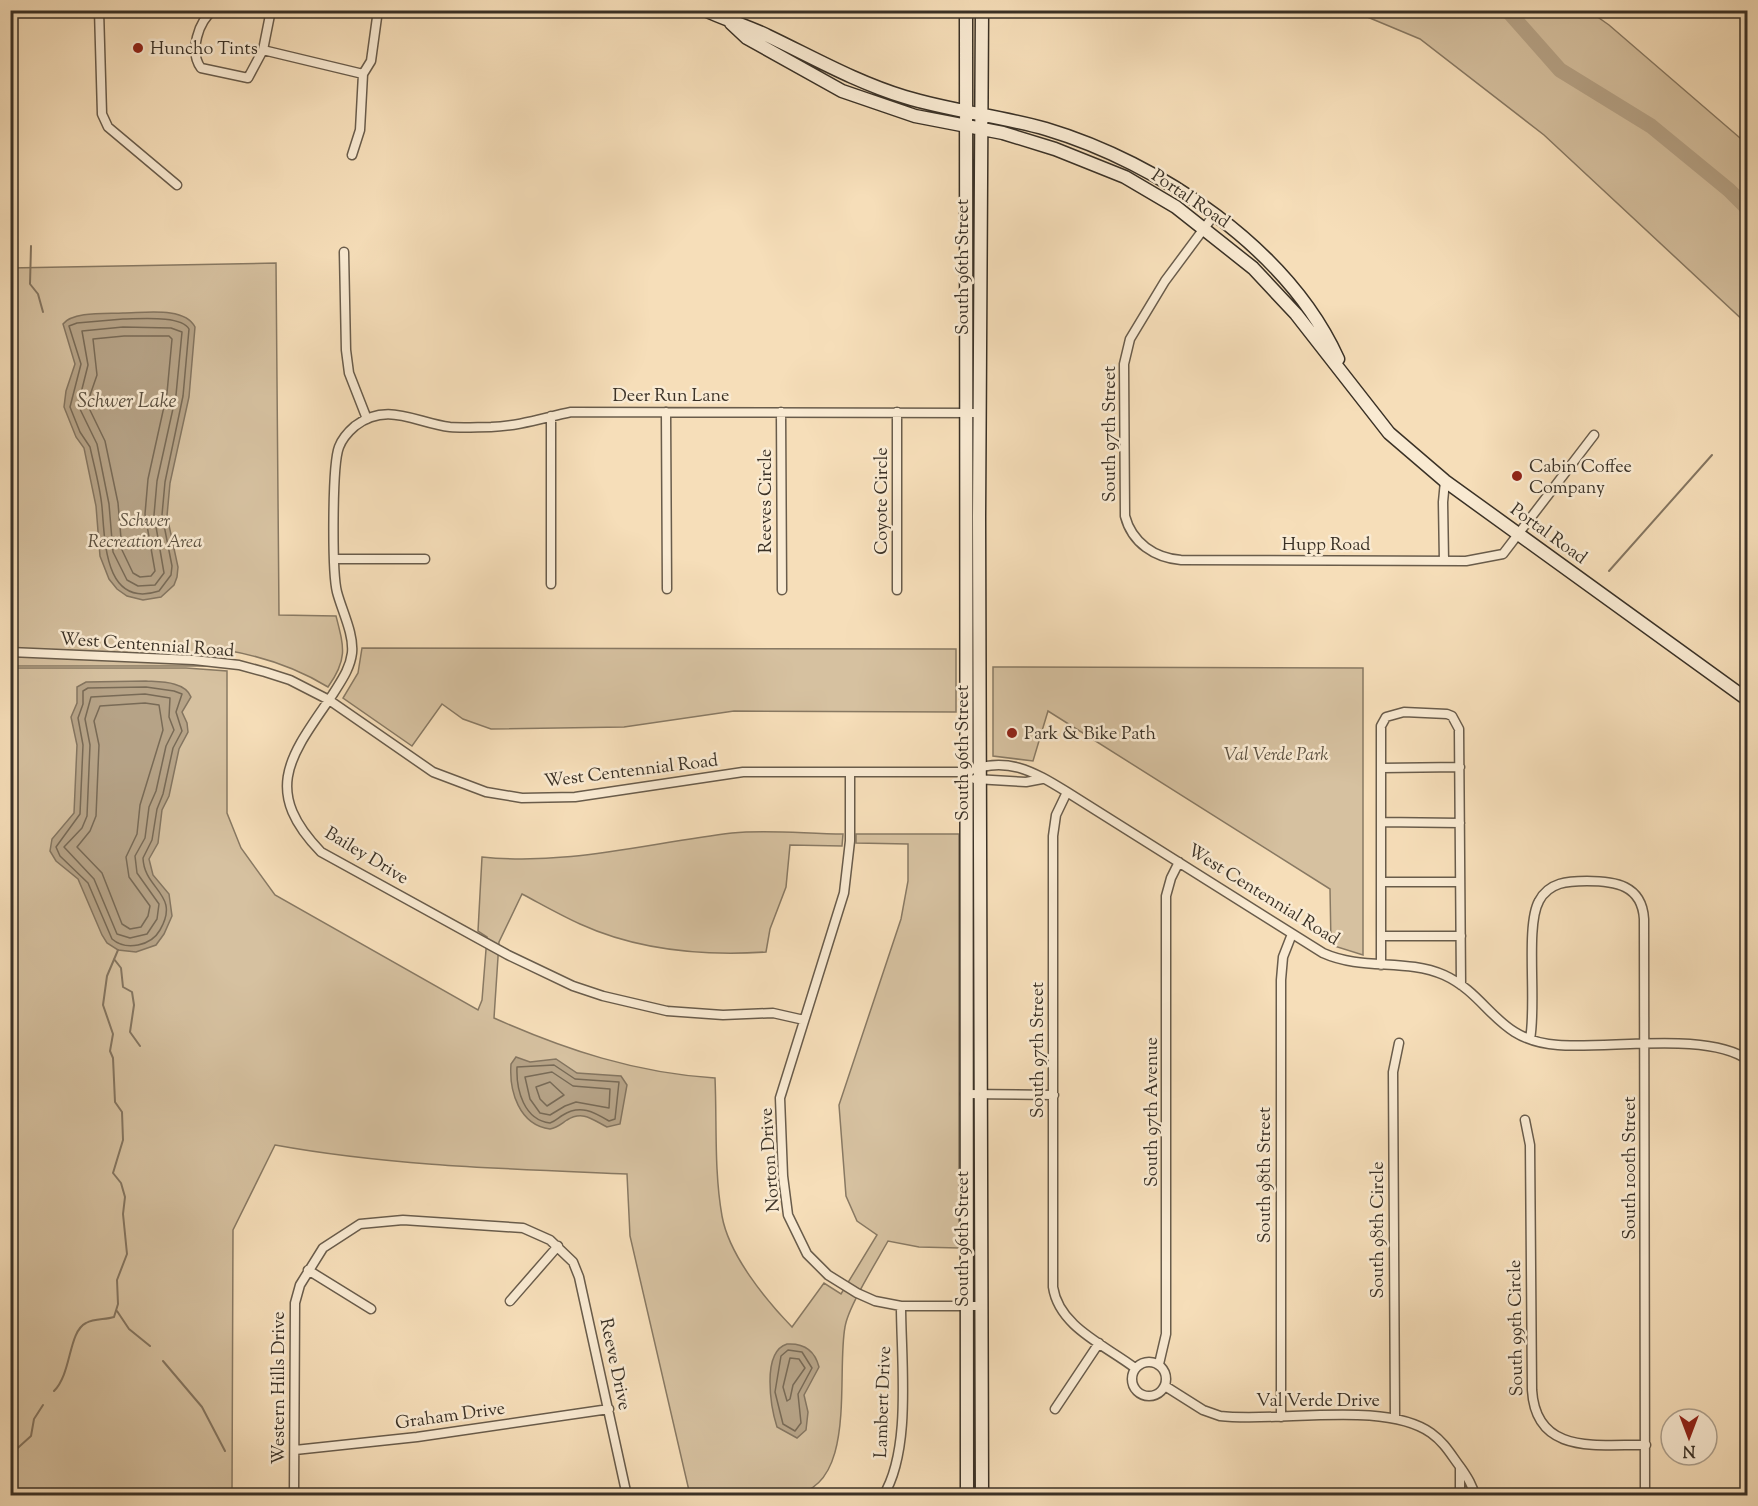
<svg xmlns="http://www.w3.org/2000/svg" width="1758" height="1506" viewBox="0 0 1758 1506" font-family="'Sorts Mill Goudy',serif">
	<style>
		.green { fill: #d6c1a0; stroke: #887963; stroke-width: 1.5 }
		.water { fill: #b6a387; stroke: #847560; stroke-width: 1.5 }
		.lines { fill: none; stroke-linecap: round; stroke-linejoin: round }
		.shore { stroke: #786a56; stroke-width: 1.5 }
		.stream { stroke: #847560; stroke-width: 2 }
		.river { stroke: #b6a387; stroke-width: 15 }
		.minor-casing { stroke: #695c4b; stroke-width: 11 }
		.secondary-casing { stroke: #3a3126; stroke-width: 15 }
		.minor { stroke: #f9ead2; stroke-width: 8 }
		.secondary { stroke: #f9ead2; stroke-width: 12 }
		.poi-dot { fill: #8f2418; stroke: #f9ead2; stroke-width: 2 }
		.labels { text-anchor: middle; stroke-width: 5; stroke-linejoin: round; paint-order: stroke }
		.poi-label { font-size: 18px; fill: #3a3126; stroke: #f9ead2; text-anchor: start }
		.street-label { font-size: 18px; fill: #3a3126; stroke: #f9ead2 }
		.park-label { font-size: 18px; font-style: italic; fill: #594e3e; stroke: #f9ead2 }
		.water-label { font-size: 20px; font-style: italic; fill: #594e3e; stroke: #f9ead2 }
	</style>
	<rect width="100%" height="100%" fill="#f6deb9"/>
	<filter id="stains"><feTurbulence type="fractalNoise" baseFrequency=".00333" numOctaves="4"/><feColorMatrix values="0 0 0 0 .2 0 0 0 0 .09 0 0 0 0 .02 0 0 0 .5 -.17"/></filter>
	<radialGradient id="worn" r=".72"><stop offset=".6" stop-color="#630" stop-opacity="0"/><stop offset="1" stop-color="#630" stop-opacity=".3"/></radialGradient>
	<path class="green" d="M1353,11H1589L1609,25L1747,144V324L1544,135L1420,39Z
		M276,263L279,615L336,616C344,647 348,659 328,687C297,668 261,656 225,650V666H11L10,268Z
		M362,648L956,649V712L734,711L624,727L491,729L463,719L442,704L412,746L343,698L358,673Z
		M993,667L1363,668V955L1331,945L1330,889L1048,711L1033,761L993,756Z
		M10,668H186L227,671V813L241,848L275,895L478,1010L482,1000L487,937L478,931L482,857C567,866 648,843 732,833C768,829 807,834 843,834L842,846L790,845L786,887L770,929L766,952C704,956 637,950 580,924C560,915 541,904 522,894L499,942L494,1018C566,1050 636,1073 715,1078C717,1123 714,1171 722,1216C729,1255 765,1299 792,1327L824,1283L841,1294L877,1235L857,1221L846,1196L839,1105L901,919L908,881V844L856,843V834H959V1248L919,1247L888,1241C877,1261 848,1307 845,1327C836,1374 858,1489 791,1495C758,1499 723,1495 690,1495L630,1236L627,1174C510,1169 390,1166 275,1145L233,1230L232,1495H11Z"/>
	<path class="water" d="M123,313C143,313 185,306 195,327L189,397L170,483L167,516L178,567L177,577L174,585L161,597L143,600L127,596L117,589L109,579L100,556L96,506L84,448L76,437L64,407L66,391L75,364L63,324C73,311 108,314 123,313Z
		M146,681C160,682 185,681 191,697L182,712L187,723L188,732L179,749L169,796L162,810L158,843L149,859L153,875L169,894L172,916L164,934L156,945L136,952L118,950L107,943L102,935L78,879L56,861L50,851L52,839L74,813L77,745L71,717L77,703V687L86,682Z
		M516,1057L530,1062L556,1059L577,1073L621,1076L627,1085L620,1124L607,1127C593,1120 583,1110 567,1120C561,1124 557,1128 550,1129C519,1125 509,1091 511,1064Z
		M787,1344C804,1343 815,1351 819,1367L804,1395L808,1412L806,1430L797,1438L777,1427C771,1408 761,1352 787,1344Z"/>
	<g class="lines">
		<path class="shore" d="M123,319C139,319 181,315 189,329L183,396L165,482L162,515L172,566L171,575L159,591C104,609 105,540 102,507C100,486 94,466 90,447L80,432L70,407L81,364L69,326L77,323Z
			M123,327L171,328L182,332L176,395L157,481L154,515L164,573L155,585L138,586L127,580L113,552L109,504L97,444L78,405L88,365L82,331Z
			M124,336H169L172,339L167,393L148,479L145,514L155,571L151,576L140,577L133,573L122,550L118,503L105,441L87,404L97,375L93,339Z
			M146,687L174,691L182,694L176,712L182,731L173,748L163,794L157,809L152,840L143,858C144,890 181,894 160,930C155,939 148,943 138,945C128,947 119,945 112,939L88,883L60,856L56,847L80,814L83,745L78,718L83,704V691L88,688Z
			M145,694L170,698L169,717L174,730L166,746L156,791L149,807L145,838L135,856L137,873L159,904L157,919L147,934L130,938L117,934L94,879L64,847L82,828L87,816L90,745L85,719L91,697Z
			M145,703L159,705L163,730L140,805L137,834L126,857L129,877L150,906L148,916L141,927L130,929L122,924L102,873L77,847L90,831L96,816L99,745L94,721L100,706Z
			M554,1065L575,1079L619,1082L615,1119L609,1121C594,1112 580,1104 563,1115C558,1118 556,1121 550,1123C524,1120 516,1090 517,1067Z
			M552,1072L573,1086L610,1089L609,1108L576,1102L565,1106L550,1115L540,1113L530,1099L525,1077Z
			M550,1082L564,1095L547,1106L540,1099L536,1087Z
			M788,1350L802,1352L812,1368L798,1394L801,1423L795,1431L783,1424L775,1392L781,1356Z
			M790,1358L799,1359L805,1368L793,1385L790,1399L787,1401L783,1387Z"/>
		<path class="stream" d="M31,246L30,284L38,294L43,312
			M1744,418L1748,415
			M1609,571L1712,455
			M114,959L121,968L123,987L132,992L134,1005L130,1032L140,1046
			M117,1311L129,1329L150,1346
			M163,1361L202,1407L225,1451
			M54,1391C72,1373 68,1332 86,1323C95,1318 105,1320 114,1317L118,1304L117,1280L127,1254L123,1214L125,1197L121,1183L113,1173L123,1140L122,1112L115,1102L113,1058L110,1051L113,1034L103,1005L107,976L118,950
			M10,1455L31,1436L34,1419L43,1405"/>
		<path class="river" d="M1507,10L1560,70L1651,126L1729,190L1748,209"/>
		<g class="minor-casing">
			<path id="minor" d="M99,10L102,114L108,127L177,185
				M214,10C198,21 189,52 201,68L248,78L263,50
				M271,10L263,50L363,74
				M352,155L360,130L363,74L371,61L378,10
				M1214,215L1165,281L1130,339L1124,364L1125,516C1132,543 1155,558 1181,560L1466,561L1503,554L1594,435
				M344,252L346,350L349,373L367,419
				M666,412L667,589
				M781,412L782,590
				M897,412V590
				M551,416V584
				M335,559H425
				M1444,561L1443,502L1445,481
				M10,652L194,660L239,665L265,672L290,680L329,700L433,772L486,792L522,798L575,797L743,772H966C1006,755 1033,771 1067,792L1323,953C1363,971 1405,958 1444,975C1490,996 1496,1041 1558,1045C1609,1049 1708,1031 1748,1060
				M1382,768L1460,767
				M850,772V841L844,893L780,1098L783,1176L788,1215L807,1254L828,1275L857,1293L875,1301L901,1306H980
				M975,779L1026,782L1042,779
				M1067,792L1056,815L1053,836V1287C1059,1327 1105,1345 1135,1368
				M1381,822L1460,823
				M1381,882H1460
				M1381,936H1461
				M1381,965V726L1386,717L1404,712L1447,714L1452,716L1459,729L1461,985
				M804,1020L773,1013L723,1015L667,1011L603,996L573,986L508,955L321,852C260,789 292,754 333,694C341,681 350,669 352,653C354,634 342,611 337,592C332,572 332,465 339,447C342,439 348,432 355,426C387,401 416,423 450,427C463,428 478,427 491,427C519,426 543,418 571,412L980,413
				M1530,1039C1537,1004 1525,926 1539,901C1549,882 1568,881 1587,881C1615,881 1642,885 1644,919L1645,1496
				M965,1094L1054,1095
				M1525,1120L1530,1145L1532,1390C1536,1456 1598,1444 1646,1445
				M308,1270L371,1309
				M510,1301L558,1246
				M1132 1379a17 17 0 1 1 34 0a17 17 0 1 1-34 0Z
				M1159,1364L1166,1334V896L1171,878L1179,862
				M1165,1386L1203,1410L1220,1416C1279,1423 1384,1400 1431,1433C1445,1443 1451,1455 1461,1468C1467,1477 1472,1484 1475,1496
				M1055,1409L1099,1343
				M1281,1417V980L1283,957L1292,934
				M1395,1417L1393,1072L1399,1043
				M295,1450L417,1437L609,1409
				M1460,1468V1496
				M294,1496L295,1303L300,1285L323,1248L360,1224L403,1220L523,1228L550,1240L573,1262L579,1277L627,1496
				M883,1496C912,1450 901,1360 901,1306"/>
		</g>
		<g class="secondary-casing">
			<path id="secondary" d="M705,10C726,20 748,26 768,36C814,58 856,82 905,97C951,111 1000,116 1046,129C1160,163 1288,249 1338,359
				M966,10L967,1496
				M731,23L747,38L842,91L915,116L1003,133L1055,149L1125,177L1176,207L1253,268L1296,314L1389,433L1445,481L1748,700
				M982,1496L979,517L982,10"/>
		</g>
		<use href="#minor" class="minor"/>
		<use href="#secondary" class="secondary"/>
	</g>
	<g class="poi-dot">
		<circle cx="138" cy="48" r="6"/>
		<circle cx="1517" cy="476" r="6"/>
		<circle cx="1012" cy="733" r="6"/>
	</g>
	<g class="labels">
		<g class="poi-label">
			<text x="150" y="54">Huncho Tints</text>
			<text x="1529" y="472">Cabin Coffee<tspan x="1529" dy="21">Company</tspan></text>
			<text x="1024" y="739">Park &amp; Bike Path</text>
		</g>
		<g class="street-label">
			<text transform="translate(1191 198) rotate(34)" y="6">Portal Road</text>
			<text transform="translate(962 267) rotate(-90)" y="6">South 96th Street</text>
			<text x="671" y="401">Deer Run Lane</text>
			<text transform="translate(1109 434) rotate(-90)" y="6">South 97th Street</text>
			<text transform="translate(765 501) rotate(-90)" y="6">Reeves Circle</text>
			<text transform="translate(881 501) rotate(-90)" y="6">Coyote Circle</text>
			<text transform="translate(1549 533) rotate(36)" y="6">Portal Road</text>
			<text x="1326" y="550">Hupp Road</text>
			<text transform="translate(147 644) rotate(4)" y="6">West Centennial Road</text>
			<text transform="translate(962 753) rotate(-90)" y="6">South 96th Street</text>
			<text transform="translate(631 770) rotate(-7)" y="6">West Centennial Road</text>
			<text transform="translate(367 855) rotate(31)" y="6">Bailey Drive</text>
			<text transform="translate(1264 894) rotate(32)" y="6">West Centennial Road</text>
			<text transform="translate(1037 1050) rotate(-90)" y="6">South 97th Street</text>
			<text transform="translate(1151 1112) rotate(-90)" y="6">South 97th Avenue</text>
			<text transform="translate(769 1160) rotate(-94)" y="6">Norton Drive</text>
			<text transform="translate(1629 1168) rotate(-90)" y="6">South 100th Street</text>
			<text transform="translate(1264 1175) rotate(-90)" y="6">South 98th Street</text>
			<text transform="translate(1377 1230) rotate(-90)" y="6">South 98th Circle</text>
			<text transform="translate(962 1239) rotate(-90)" y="6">South 96th Street</text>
			<text transform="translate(1515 1328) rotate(-91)" y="6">South 99th Circle</text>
			<text transform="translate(616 1364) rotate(78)" y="6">Reeve Drive</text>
			<text transform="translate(278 1388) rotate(-90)" y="6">Western Hills Drive</text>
			<text x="1318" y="1406">Val Verde Drive</text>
			<text transform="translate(882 1402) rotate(-88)" y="6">Lambert Drive</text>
			<text transform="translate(450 1415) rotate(-8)" y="6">Graham Drive</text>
		</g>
		<g class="park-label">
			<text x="145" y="526">Schwer<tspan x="145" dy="21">Recreation Area</tspan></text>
			<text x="1276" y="760">Val Verde Park</text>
		</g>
		<g class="water-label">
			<text x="127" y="407">Schwer Lake</text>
		</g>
	</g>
	<rect width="1758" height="1506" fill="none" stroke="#f6deb9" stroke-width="36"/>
	<rect x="12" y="12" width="1734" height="1482" fill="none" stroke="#3a3126" stroke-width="3"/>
	<rect x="18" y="18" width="1722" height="1470" fill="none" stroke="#3a3126" stroke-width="1.5"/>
	<g transform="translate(1689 1437) rotate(180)"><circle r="28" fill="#f9ead2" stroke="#ada08d" stroke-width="1.5"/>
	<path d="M0-4.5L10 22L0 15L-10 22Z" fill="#8f2418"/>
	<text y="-9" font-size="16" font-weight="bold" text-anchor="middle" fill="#3a3126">N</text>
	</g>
	<rect width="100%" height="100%" filter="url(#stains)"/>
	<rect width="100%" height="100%" fill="url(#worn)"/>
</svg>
